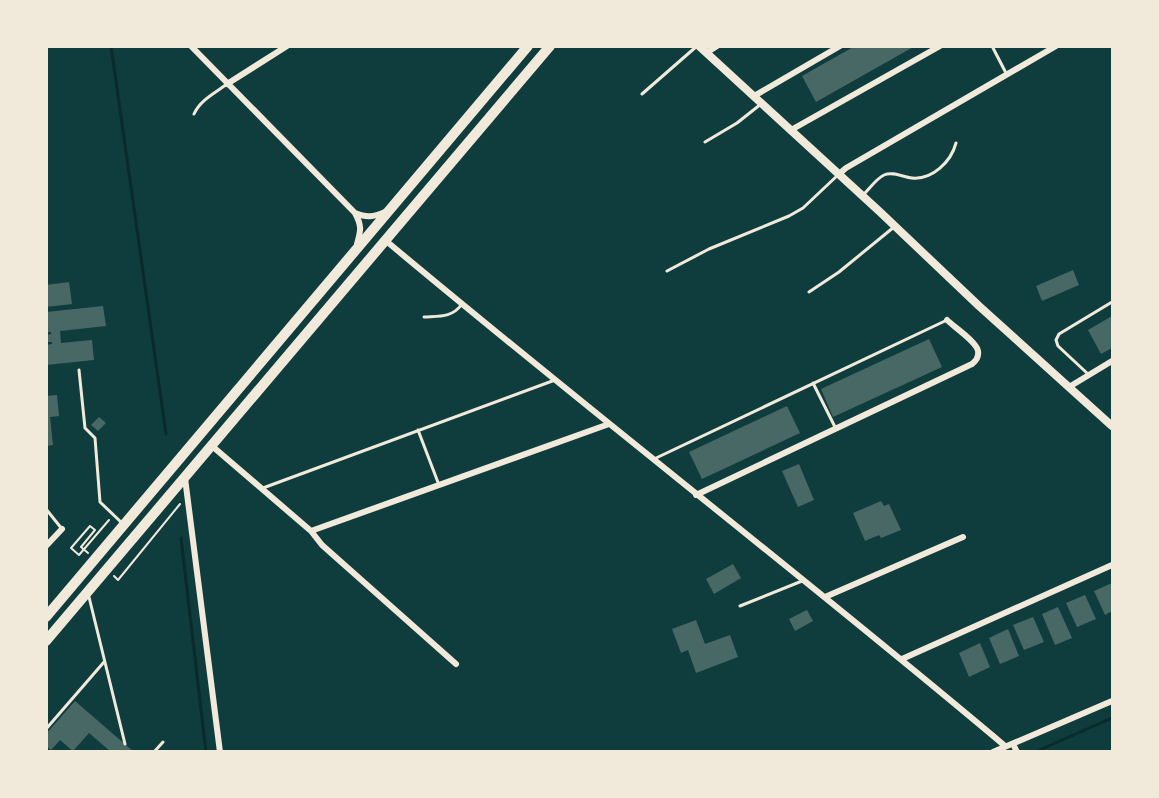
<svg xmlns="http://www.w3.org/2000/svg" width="1159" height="798" viewBox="0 0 1159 798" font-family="'Asap Condensed',sans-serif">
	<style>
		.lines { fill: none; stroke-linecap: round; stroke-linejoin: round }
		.stream { stroke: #0a2a2b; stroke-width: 3 }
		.building { fill: #486865 }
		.path { stroke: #f1e9da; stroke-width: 2 }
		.service { stroke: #f1e9da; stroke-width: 3 }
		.minor { stroke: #f1e9da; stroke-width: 6 }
		.tertiary { stroke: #f1e9da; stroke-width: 8 }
		.trunk { stroke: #f1e9da; stroke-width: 10 }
	</style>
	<rect width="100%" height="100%" fill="#0f3d3e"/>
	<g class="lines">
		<path class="stream" d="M111,46L166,434
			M181,538L206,752
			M1035,752L1112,718"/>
	</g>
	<path class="building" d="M855,46H915L816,102L802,76Z
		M1073,270L1079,285L1042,301L1036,286Z
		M69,282L72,304L46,307V285Z
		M103,306L106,326L60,331L61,343L92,340L94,360L46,365V345L52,344V342H46V335L51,334V332H46V312Z
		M1112,316V348L1101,354L1088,330Z
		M929,339L942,367L833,417L821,389Z
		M57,395L59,416L50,417L53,445L46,446V396Z
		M787,406L800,433L702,479L689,452Z
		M99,417L106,423L98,431L91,425Z
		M799,464L814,500L798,507L782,471Z
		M881,501L884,506L889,504L901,530L881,538L879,535L865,541L853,513Z
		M733,564L741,578L714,594L706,579Z
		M1112,583V611L1105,615L1094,591Z
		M1085,595L1096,619L1077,627L1066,603Z
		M1058,607L1072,638L1055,645L1042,614Z
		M807,610L813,621L795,631L789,619Z
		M1033,617L1044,642L1024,650L1013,625Z
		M696,620L705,644L730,635L738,657L696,673L688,650L681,653L672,629Z
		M1008,629L1019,656L1000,664L989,638Z
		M980,643L990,667L969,677L959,653Z
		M75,701L134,752H111L89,733L73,751L60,740L51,750L46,746V734Z"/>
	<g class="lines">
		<path class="path" d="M88,553L81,547L95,530L90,526L71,548L79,555L109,520
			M114,576L118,580L180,504"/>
		<path class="service" d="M992,46L1007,75
			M642,94L697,46
			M194,114C200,100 215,93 227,84
			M705,142L737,123L761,104
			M864,194C870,188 876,179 884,175C893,171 903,177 912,178C932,180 951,162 956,143
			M667,271L709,249L789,216L803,208L839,174
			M809,292L839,272L894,227
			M424,317C439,316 452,318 462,304
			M79,370L85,428L95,438L100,502L123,524
			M1088,374L1058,346L1056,340L1059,334L1112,302
			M813,383L835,427
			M418,430L439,485
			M654,459L947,320
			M263,488L555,380
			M46,509L62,529
			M89,597L125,744
			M740,606L802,581
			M46,729L104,662
			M154,752L163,742"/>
		<path class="minor" d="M191,46L355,213C362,226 361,230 357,244
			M706,53L717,46
			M227,84L287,46
			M754,96L840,46
			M791,130L940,46
			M839,174L846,168L1056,46
			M355,213C367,218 373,217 385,212
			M385,240C590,412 801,574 1005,746
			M1069,387L1112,361
			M212,446L311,531L322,545L456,664
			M185,478L220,752
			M696,495L972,364C976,361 979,357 978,351C977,342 954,327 947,320
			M311,531L609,424
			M46,546L62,529
			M825,597L963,537
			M902,659L1112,565
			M1013,744L1017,752
			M993,752L1112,701"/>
		<path class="tertiary" d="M699,46L879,211L979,306L1112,426"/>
		<path class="trunk" d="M46,617L528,46
			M46,641L550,46"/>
	</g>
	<rect width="1159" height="798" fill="none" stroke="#f1e9da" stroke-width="96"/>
</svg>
